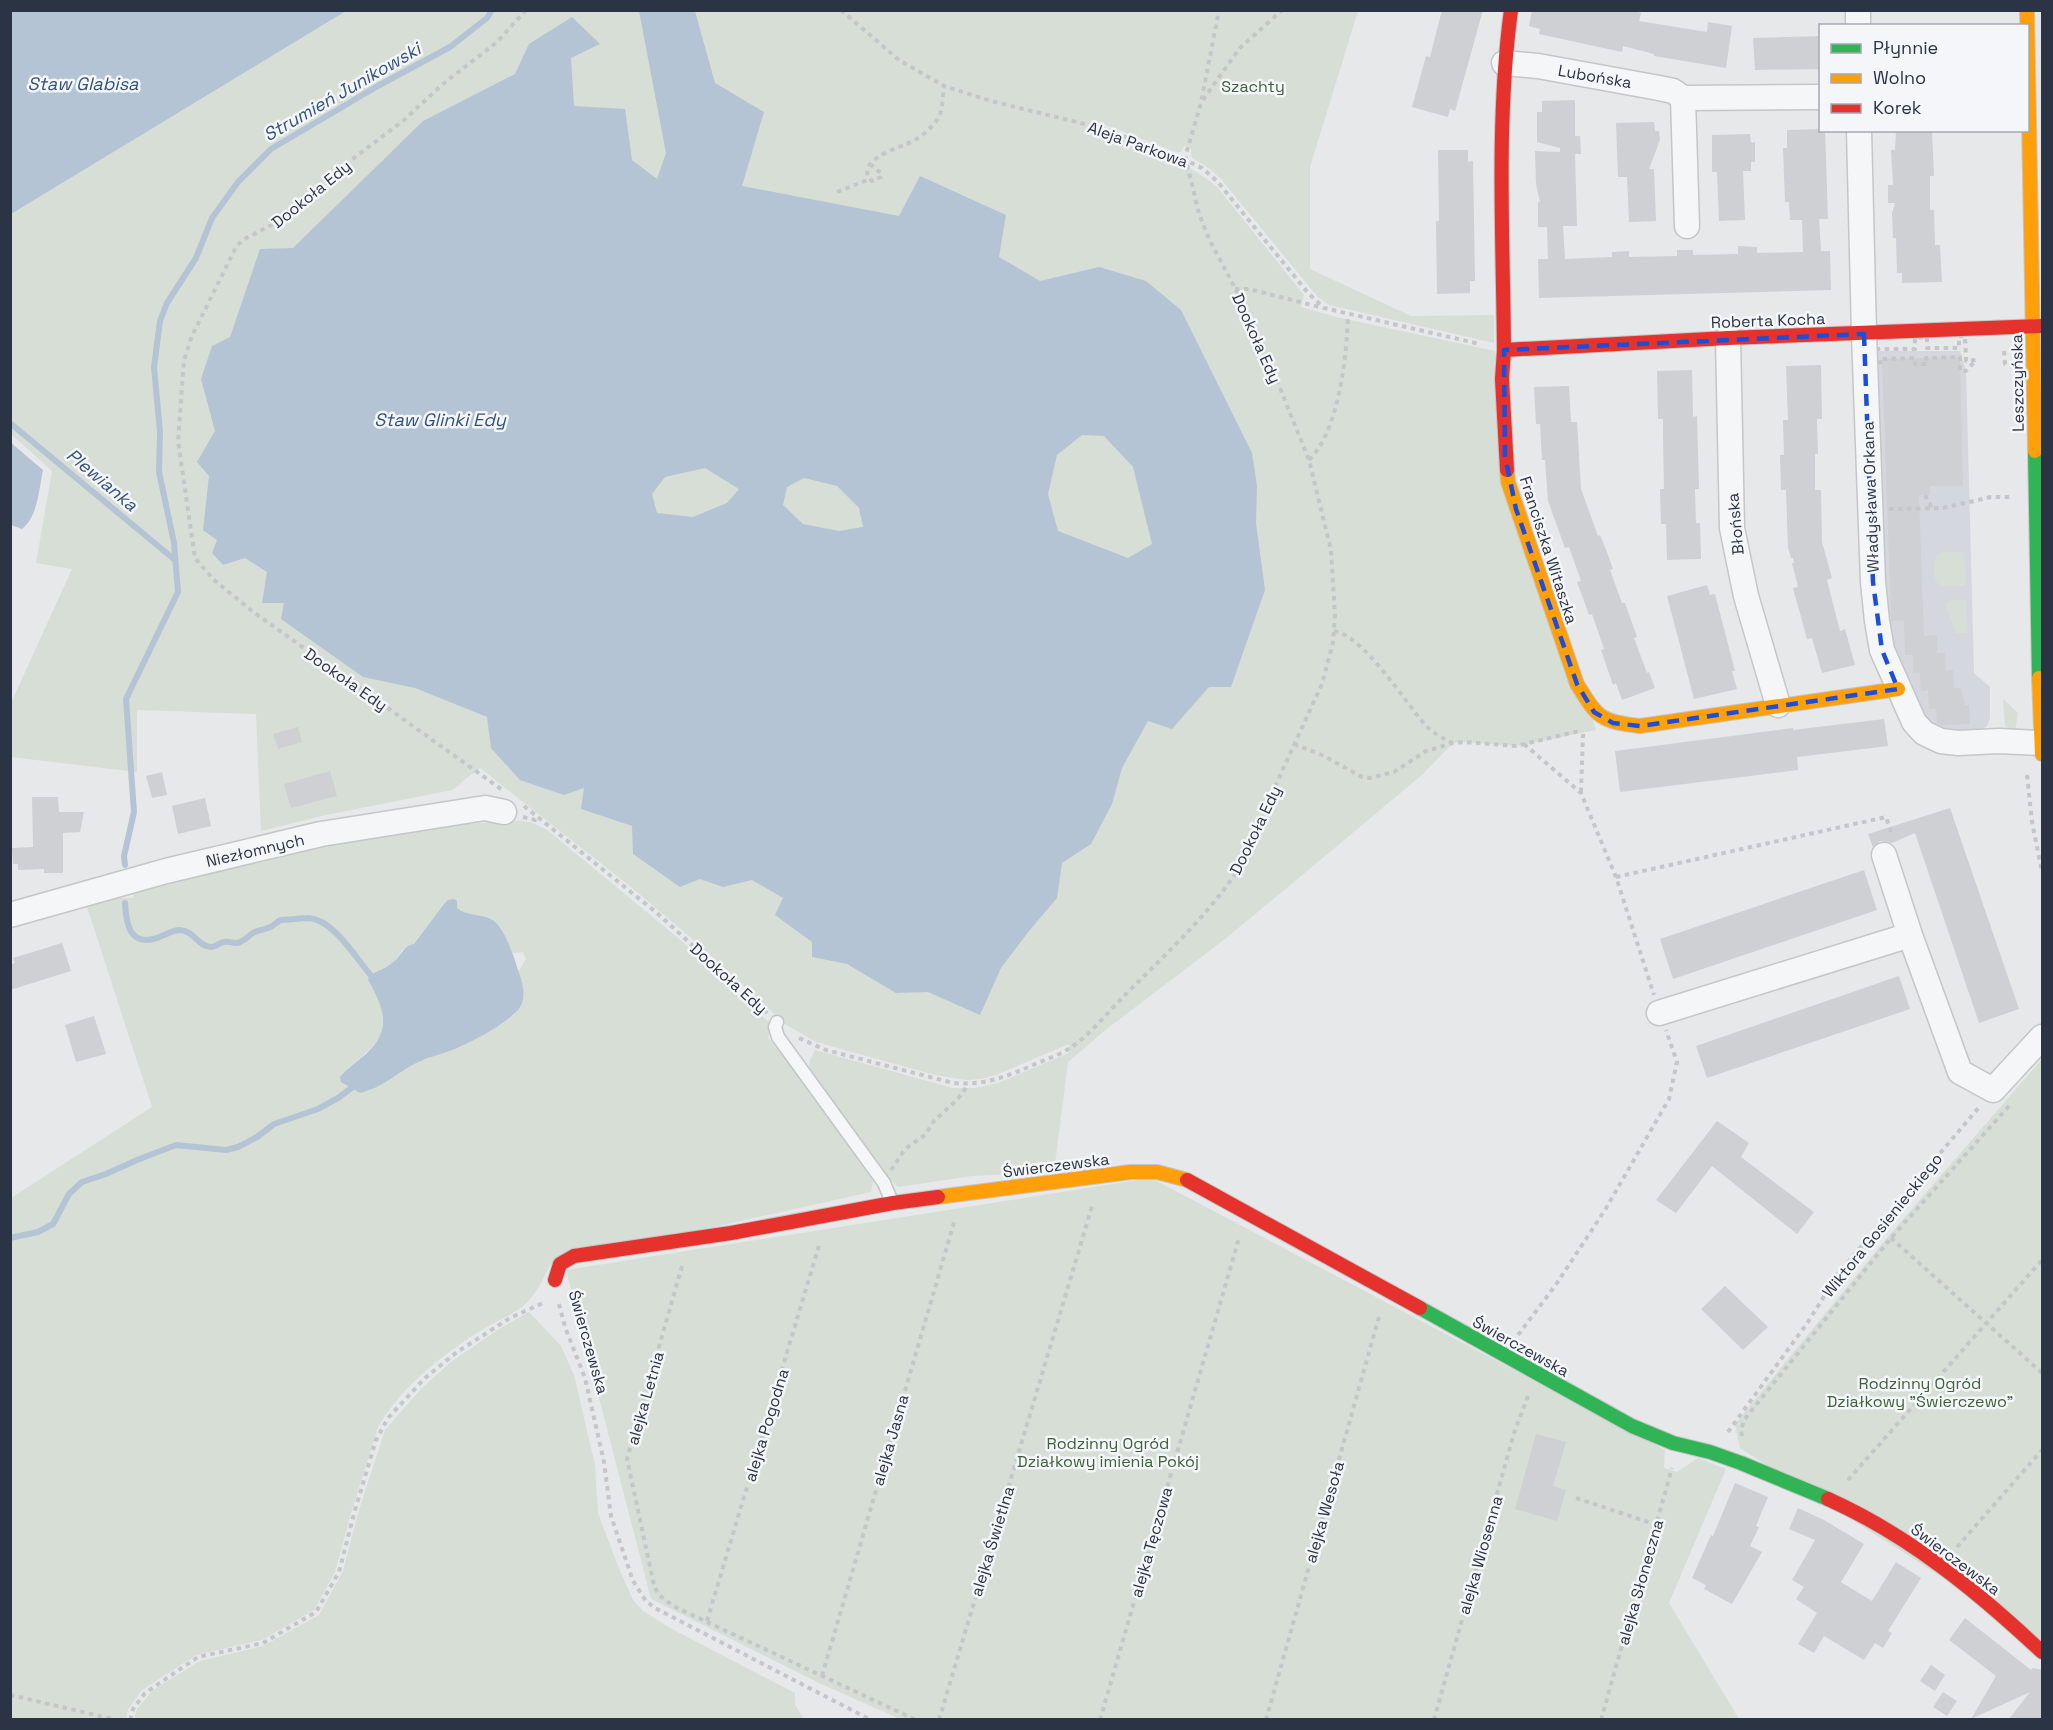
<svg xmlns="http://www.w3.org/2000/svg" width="2053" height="1730" viewBox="0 0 2053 1730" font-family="'Space Grotesk',sans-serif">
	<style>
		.built { fill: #d4d7dd }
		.green { fill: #d6ded6; fill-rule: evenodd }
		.water { fill: #b4c4d5; fill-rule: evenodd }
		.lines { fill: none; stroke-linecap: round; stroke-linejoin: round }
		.stream { stroke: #b4c4d5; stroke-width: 6 }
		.building { fill: #ced0d3 }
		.lane-casing { stroke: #c4c6c8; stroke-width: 15 }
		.street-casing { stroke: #c4c6c8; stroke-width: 27 }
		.fast-casing { stroke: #c4c6c8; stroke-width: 16 }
		.slow-casing { stroke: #c4c6c8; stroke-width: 16 }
		.jam-casing { stroke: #c4c6c8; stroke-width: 16 }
		.path { stroke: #c5c6ca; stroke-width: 4; stroke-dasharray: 4.5 4.5; stroke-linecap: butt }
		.lane { stroke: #f5f6f7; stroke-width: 12 }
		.street { stroke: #f5f6f7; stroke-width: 24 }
		.fast { stroke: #30b455; stroke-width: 14 }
		.slow { stroke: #ff9f0a; stroke-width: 14 }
		.jam { stroke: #e5322d; stroke-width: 14 }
		.marked { fill: none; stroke: #1d4ed8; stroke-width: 4.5; stroke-dasharray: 12 8; stroke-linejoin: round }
		.labels { text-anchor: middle; stroke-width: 5; stroke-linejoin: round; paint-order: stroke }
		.street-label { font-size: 16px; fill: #2b3445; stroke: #f4f6f9 }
		.park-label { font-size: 16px; fill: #3f6138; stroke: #f4f6f9 }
		.water-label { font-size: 18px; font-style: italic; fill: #34527a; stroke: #f4f6f9 }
	</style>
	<rect width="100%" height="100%" fill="#e6e8ea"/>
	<path class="built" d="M1876,351H1960L1966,371L1974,673L1990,687V719L1987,726L1981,730L1938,731L1924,722L1891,645L1886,623Z"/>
	<path class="green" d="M11,11H1358L1310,167V269L1411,316L1494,315V343L1329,305L1317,296L1221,179L1210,169L1191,157V148L1184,146L1181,152H1176L1106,125L1104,132C1142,147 1186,160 1217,187L1304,295L1301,307L1336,317L1495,351L1498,422L1596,730L1516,746L1465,742L1453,743L1423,774L1325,856L1225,939L1108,1028L1068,1062L1055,1164L1102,1169L972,1176L898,1187L882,1172L809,1072L810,1060L815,1050L953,1088H975L998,1083L1069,1053V1044L996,1075L981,1079L966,1080L935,1075L816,1042L785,1024L696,942L631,887L480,768C476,773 472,773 468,777C462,781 459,786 452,790L326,815L261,831L256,714L137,710V772L11,757V703L72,569L36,563L52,471L11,434Z
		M1942,552H1965L1966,586H1942L1936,582C1933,572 1931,557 1942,552Z
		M1953,600H1966L1968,633H1956L1946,606L1947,602Z
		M2003,699L2018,713L2015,731L2010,730L2005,725Z
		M510,820L530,822L546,829L677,937L772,1025L768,1038L799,1075L859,1158L873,1182L871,1192L551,1263C545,1275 539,1289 530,1299C520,1312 495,1321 480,1331C441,1356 402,1386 378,1427L352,1510L335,1572L314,1610L262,1640L196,1655L142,1690L128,1709L126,1719L11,1720V1198L152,1107L87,907L116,898H133L134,893C221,866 312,846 401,832C437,826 474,824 510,820ZM444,904L457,908L470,915L480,916L505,937L513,953L523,952L526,959L519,971L523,987L515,1014L502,1024L449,1051L422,1060L369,1091L360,1093L353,1088L348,1068C393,1033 388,1025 370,975L391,964L399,958L402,950L414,944Z
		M2042,1059V1641L1740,1448L1735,1424L1891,1233Z
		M1151,1178L1665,1450L1664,1468L1677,1472L1698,1458L1726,1469L1669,1603L1739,1719H900L819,1683L651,1599L566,1270Z
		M529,1312L561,1346L574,1375L595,1465L598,1513L618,1566L633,1600L643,1611L670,1628L795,1693V1705L804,1719H134L137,1709L153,1690L200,1661L263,1646L319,1615L343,1571L358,1513L385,1430L421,1389L451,1362L499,1329Z"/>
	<path class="water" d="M11,10H346V11L11,214Z
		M639,11H695L715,83L764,112L742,186L899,216L920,176L1006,215L999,257L1040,281L1099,267L1146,281L1181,310L1252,453L1257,486L1256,523L1265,590L1231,687H1209L1172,729L1148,721L1122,768L1112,804L1091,844L1062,863L1057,898L1029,931L1001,968L980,1015L928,992L896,993L847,964L812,957V942L775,915L783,898L752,880L723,887L700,879L680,887L633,854L632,826L581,809L584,788L564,795L520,780L491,748L487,717L415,688L363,677L281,619L284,603H262L267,572L245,558L223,565L212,553L217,540L203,530L209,476L197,462L215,431L201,379L212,346L230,337L260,249L293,248L423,121L515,74L529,44L572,17L600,44L571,58L574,106L625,109L632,160L657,179L666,153ZM1082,435L1104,436L1133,467L1152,544L1128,558L1058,531L1048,494L1057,455ZM705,468L739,489L727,503L693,517L657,513L652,494L665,477ZM804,478L837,486L859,508L863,527L839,531L803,524L783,505L787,487Z
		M10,442L43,470C39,488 38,517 22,529L11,525Z
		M454,899L457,901V908C469,918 488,912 498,925C507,937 513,953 517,967C521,977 526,992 522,1003C517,1020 464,1046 447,1052C438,1055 429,1057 421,1061C400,1070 383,1088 360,1093L341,1082L340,1077C348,1068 356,1062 365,1055C393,1030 384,1008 368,980L370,975C377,971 386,968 392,963C402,957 402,946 414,944L444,904L448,900Z"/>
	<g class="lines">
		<path class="stream" d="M10,423L175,560
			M125,865L124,856L134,812L126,699L178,592L174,543L159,472L160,432L154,367L160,321L167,303L196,258L212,218L238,182L271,149L376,87L450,47L487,18L492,10
			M125,903C126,922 129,945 153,939C162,937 170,931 179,930C194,930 198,947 211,947C215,947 219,943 224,942C229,941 232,943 237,943C244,942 247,937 253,933C257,930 264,930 270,927C274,926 277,921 281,920C284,920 306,918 309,918C335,920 358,962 374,979
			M10,1238L38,1232L53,1224L69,1194L82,1182L106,1174L137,1160L176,1145L226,1150L238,1147L257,1137L274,1124L318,1109L338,1098L358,1083"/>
	</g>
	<path class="building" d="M1442,10H1483L1455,111L1450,109L1448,117L1412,107L1426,56L1430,57Z
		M1532,10H1631L1641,13L1639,21L1707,32L1708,22L1732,26L1726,68L1654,56V54L1623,46L1622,52L1539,34L1540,29L1529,26Z
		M1821,36V69L1755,70L1753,38Z
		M1575,100V136H1580L1581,154H1575L1577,226H1563L1565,259L1612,257V252L1629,251V257L1677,256V250H1693V255L1738,254V246L1757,247V253L1803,252L1802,220H1790L1789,202H1785L1783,148H1787V130L1821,129V130H1825L1828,219H1819L1821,251H1830L1831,290L1539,298L1538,259H1548L1547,227H1538V202H1540L1536,184L1535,151L1560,152V148L1537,142V112H1542V101Z
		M1654,122L1655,131H1659L1660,140L1649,169H1654L1656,221L1629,222L1627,177H1618L1616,123Z
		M1896,130H1932L1934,176H1930V210H1934L1935,245H1940L1942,282L1902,283V273H1897L1896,238H1893L1892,213L1895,203H1888V185H1893L1891,150H1895Z
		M1750,134L1751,143L1755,142V162H1751V171H1743L1745,220L1719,221L1717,172H1712V135Z
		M1438,150H1468V162L1473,161L1475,281H1470V293L1437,294L1436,221H1439Z
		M1960,357L1963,486H1930V495H1919L1924,636L1937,635V653H1945L1946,671L1953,670L1954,688H1961L1965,705H1969L1970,724L1941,725L1937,723L1936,708L1929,709L1928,690L1921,691L1920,672L1913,673V655H1905L1904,620L1891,621V619L1882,359Z
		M1821,365L1822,419H1817L1818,454H1815V490H1821L1822,542L1832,578L1827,580L1840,631L1845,629L1855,665L1822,673L1812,638L1807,639L1793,588L1798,587L1792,563H1794L1793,558H1791L1788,548L1786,490H1781L1780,455H1784L1783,420H1788L1786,366Z
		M1692,370L1693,417L1697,416L1699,489H1695L1696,523H1700L1701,559L1667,560L1666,524H1661L1660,489H1664L1663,436V419H1658L1657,371Z
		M1569,386L1571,422H1577L1581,489L1598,536L1600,535L1607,552L1613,569L1610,570L1622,603H1625L1637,637L1634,638L1647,673L1649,672L1655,688L1622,700L1616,683L1613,685L1601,650L1604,649L1592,614L1589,615L1583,598L1577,582L1581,581L1569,547L1565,548L1548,501L1545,460H1542L1540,424H1536L1534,387Z
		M1707,585L1710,595L1715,594L1735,671H1732L1737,689L1694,699L1667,596Z
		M1884,719L1888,746L1797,757L1798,770L1620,792L1615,751L1793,728V730Z
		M298,727L302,742L278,749L273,734Z
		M330,771L337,796L291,808L284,784Z
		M162,772L167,795L152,798L146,776Z
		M32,797H58L59,812H84L80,832L63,833V873H44V869L18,870V864H13L12,848L33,847Z
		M205,798L211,826L178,834L172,806Z
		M1950,808L2019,1009L1979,1023L1915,833L1892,843L1880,841L1873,847L1868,834Z
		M1864,870L1877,910L1673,979L1660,939Z
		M62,943L71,971L10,990V965L15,963L13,958Z
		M1899,976L1910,1009L1707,1078L1696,1046Z
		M94,1016L106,1054L76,1062L65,1025Z
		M1717,1121L1749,1143L1741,1157L1814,1212L1797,1234L1712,1166L1676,1213L1656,1200Z
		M1725,1286L1768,1327L1743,1350L1701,1309Z
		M1536,1434L1566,1442L1553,1486L1566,1490L1557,1521L1515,1509Z
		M1735,1483L1768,1497L1756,1526L1759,1527L1750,1546L1762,1552L1732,1604L1704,1589L1706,1585L1692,1578L1711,1535L1713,1536Z
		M1798,1508L1824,1520L1864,1544L1841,1582L1872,1601L1896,1562L1921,1578L1888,1631L1892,1633L1883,1648L1875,1643L1864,1660L1824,1636L1814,1653L1798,1644L1817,1613L1796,1599L1804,1587L1792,1580L1815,1540L1789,1529Z
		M1965,1618L2031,1670L2033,1668L2043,1670V1719H2009L2030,1692L1971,1719L1996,1676L1949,1640Z
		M1931,1665L1945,1675L1935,1691L1920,1681Z
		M1943,1692L1957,1701L1947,1716L1933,1707Z"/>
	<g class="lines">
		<g class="lane-casing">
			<path id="lane" d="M777,1022L775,1027L778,1037L884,1183L892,1202"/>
		</g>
		<g class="street-casing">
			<path id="street" d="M1858,10V26
				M1504,63L1538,66L1659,88L1673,91L1683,98L1820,97
				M1683,98L1687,226
				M1859,130L1864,334L1873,582L1877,621L1882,650L1914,722L1924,733L1941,741L1958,743L1999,741L2041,743
				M1728,338L1732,528L1746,596L1778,705
				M1884,855L1910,935L1960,1072L1993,1090L2042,1037
				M10,915L166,871L321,834L485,808L504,812
				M1659,1013L1910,935"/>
		</g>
		<g class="fast-casing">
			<path id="fast" d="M2035,451L2039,678
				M1420,1308L1632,1426L1673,1443L1710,1452L1741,1463L1828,1499"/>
		</g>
		<g class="slow-casing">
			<path id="slow" d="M2027,10L2035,451
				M1507,470L1508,482L1577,684C1598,718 1599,721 1640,726L1898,689
				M2039,678L2042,754
				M938,1197L1131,1172H1157L1187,1180"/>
		</g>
		<g class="jam-casing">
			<path id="jam" d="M1504,350L1728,338L2042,326
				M1507,470L1502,379L1504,350C1503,237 1496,122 1511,10
				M1187,1180L1420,1308
				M555,1280L560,1264L574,1256L731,1233L893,1203L938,1197
				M1828,1499C1910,1536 1977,1591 2042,1652"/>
		</g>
		<path class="path" d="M841,10L899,60L944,86L991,101L1105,129L1181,158L1202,168L1217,181L1308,293L1324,308L1480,344
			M1203,100L1239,49L1282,10
			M870,164L882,174L881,177L872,181C853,163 894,149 906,144C916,141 926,133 933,125C944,114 942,100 944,86
			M837,192L870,179
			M1235,289H1249L1323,308
			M1959,336H1965L1966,361L1976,360L1966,371H1960V357L1926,358L1927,364H1915V358L1882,359L1883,362L1873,363L1872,349H1915V338L1927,337V348H1959Z
			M2004,351L2005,364L2008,365
			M1309,460C1339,431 1347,355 1348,315
			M1925,495L1932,508
			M1889,509L1943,508L1991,497H2012
			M1334,631C1363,635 1406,703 1426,726L1436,734L1452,743
			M1294,744L1322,755L1362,777L1370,778L1394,772L1426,751L1453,743L1465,742L1516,746L1579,731
			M1524,744L1581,793L1616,877L1654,995
			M2027,775L2032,822L2042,872
			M501,789L252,611L213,579L195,558L178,441L184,360L192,336L236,247L243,240L277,222L300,199L404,120L443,84L497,42L526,10
			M1581,792L1583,734
			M524,806L657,913L767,1013
			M523,817L535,820L537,817
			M1616,877L1886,817L1892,835
			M799,1038L826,1050L953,1083C987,1086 1010,1075 1040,1062C1050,1058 1061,1054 1070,1048C1091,1034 1108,1012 1126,994C1164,956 1203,920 1234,876L1322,684L1333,643L1335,615L1331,550L1309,460L1254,324L1209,239L1199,214L1186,160V154L1201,103L1219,10
			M891,1170L905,1149L925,1135L934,1121L957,1100L968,1085
			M1891,1238L2042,1373
			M682,1266L627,1459L654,1585L658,1594L673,1606L916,1720
			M559,1304L565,1327L585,1378L604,1462L611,1516L633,1581L646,1601L655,1608L871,1720
			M1518,1335L1555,1286L1605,1210L1669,1099L1677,1062L1666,1030
			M1728,1432L1808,1322L1838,1274L1980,1106
			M1742,1436L1741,1430L1744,1420L1891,1238L2009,1106
			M1848,1480L2042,1260
			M1576,1498L1657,1525
			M1957,1547L2042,1450
			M707,1621L820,1242
			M822,1676L955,1219
			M10,1695L117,1720
			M130,1720L133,1709L145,1693L198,1657L263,1643L316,1612L339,1572L355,1510L376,1440L388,1418L425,1378L457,1352L510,1318L543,1303
			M939,1720L1093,1203
			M1100,1720L1239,1238
			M1266,1720L1380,1313
			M1434,1720L1514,1433L1528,1396
			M1601,1720L1672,1468"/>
		<use href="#lane" class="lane"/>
		<use href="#street" class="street"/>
		<use href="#fast" class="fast"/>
		<use href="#slow" class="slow"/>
		<use href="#jam" class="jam"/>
	</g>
	<path class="marked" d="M1864,334L1873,582L1882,650L1898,689L1640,726L1613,723L1594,712L1577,684L1516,509L1505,456L1504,350Z"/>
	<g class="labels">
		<g class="street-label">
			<text transform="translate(1595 76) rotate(10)" y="6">Lubońska</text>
			<text transform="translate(1138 144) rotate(20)" y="6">Aleja Parkowa</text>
			<text transform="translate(311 194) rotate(-39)" y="6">Dookoła Edy</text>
			<text transform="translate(1768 320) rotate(-2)" y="6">Roberta Kocha</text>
			<text transform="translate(1257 338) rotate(66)" y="6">Dookoła Edy</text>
			<text transform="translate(2017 383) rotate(-91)" y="6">Leszczyńska</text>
			<text transform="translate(1870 497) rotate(-92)" y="6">Władysława Orkana</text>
			<text transform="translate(1735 524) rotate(-95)" y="6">Błońska</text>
			<text transform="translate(1549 550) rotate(72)" y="6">Franciszka Witaszka</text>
			<text transform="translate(346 679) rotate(35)" y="6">Dookoła Edy</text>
			<text transform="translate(1255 830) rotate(-64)" y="6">Dookoła Edy</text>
			<text transform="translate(255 850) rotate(-13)" y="6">Niezłomnych</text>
			<text transform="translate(729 978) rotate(42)" y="6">Dookoła Edy</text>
			<text transform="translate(1056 1165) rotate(-7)" y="6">Świerczewska</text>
			<text transform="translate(1882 1225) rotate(-51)" y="6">Wiktora Gosienieckiego</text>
			<text transform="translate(589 1342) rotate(74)" y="6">Świerczewska</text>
			<text transform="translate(1521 1346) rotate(29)" y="6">Świerczewska</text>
			<text transform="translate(645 1398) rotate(-74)" y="6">alejka Letnia</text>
			<text transform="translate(766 1425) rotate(-73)" y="6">alejka Pogodna</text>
			<text transform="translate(890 1440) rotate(-74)" y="6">alejka Jasna</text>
			<text transform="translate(1324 1512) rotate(-74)" y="6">alejka Wesoła</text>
			<text transform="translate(992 1541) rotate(-73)" y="6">alejka Świetlna</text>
			<text transform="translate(1151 1542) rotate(-74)" y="6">alejka Tęczowa</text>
			<text transform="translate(1480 1555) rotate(-74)" y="6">alejka Wiosenna</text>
			<text transform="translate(1956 1559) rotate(37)" y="6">Świerczewska</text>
			<text transform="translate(1640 1582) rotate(-74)" y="6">alejka Słoneczna</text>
		</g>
		<g class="park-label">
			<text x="1253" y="92">Szachty</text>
			<text x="1920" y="1389">Rodzinny Ogród<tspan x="1920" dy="18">Działkowy "Świerczewo"</tspan></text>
			<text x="1108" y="1449">Rodzinny Ogród<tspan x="1108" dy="18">Działkowy imienia Pokój</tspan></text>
		</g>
		<g class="water-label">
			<text x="83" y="90">Staw Glabisa</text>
			<text transform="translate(342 92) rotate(-30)" y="6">Strumień Junikowski</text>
			<text x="440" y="426">Staw Glinki Edy</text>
			<text transform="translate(102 480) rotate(40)" y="6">Plewianka</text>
		</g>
	</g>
	<rect width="2053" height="1730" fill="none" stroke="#2b3445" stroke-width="24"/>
	<rect x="1819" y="24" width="210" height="108" fill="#f4f6f9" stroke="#a4a8b1" stroke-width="1.5"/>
	<rect x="1831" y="44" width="30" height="9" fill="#30b455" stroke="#a4a8b1" stroke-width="1.5"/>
	<text x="1873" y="54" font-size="18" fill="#2b3445">Płynnie</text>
	<rect x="1831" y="74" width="30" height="9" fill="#ff9f0a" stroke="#a4a8b1" stroke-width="1.5"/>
	<text x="1873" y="84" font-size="18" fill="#2b3445">Wolno</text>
	<rect x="1831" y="104" width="30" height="9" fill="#e5322d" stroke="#a4a8b1" stroke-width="1.5"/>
	<text x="1873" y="114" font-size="18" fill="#2b3445">Korek</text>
</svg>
